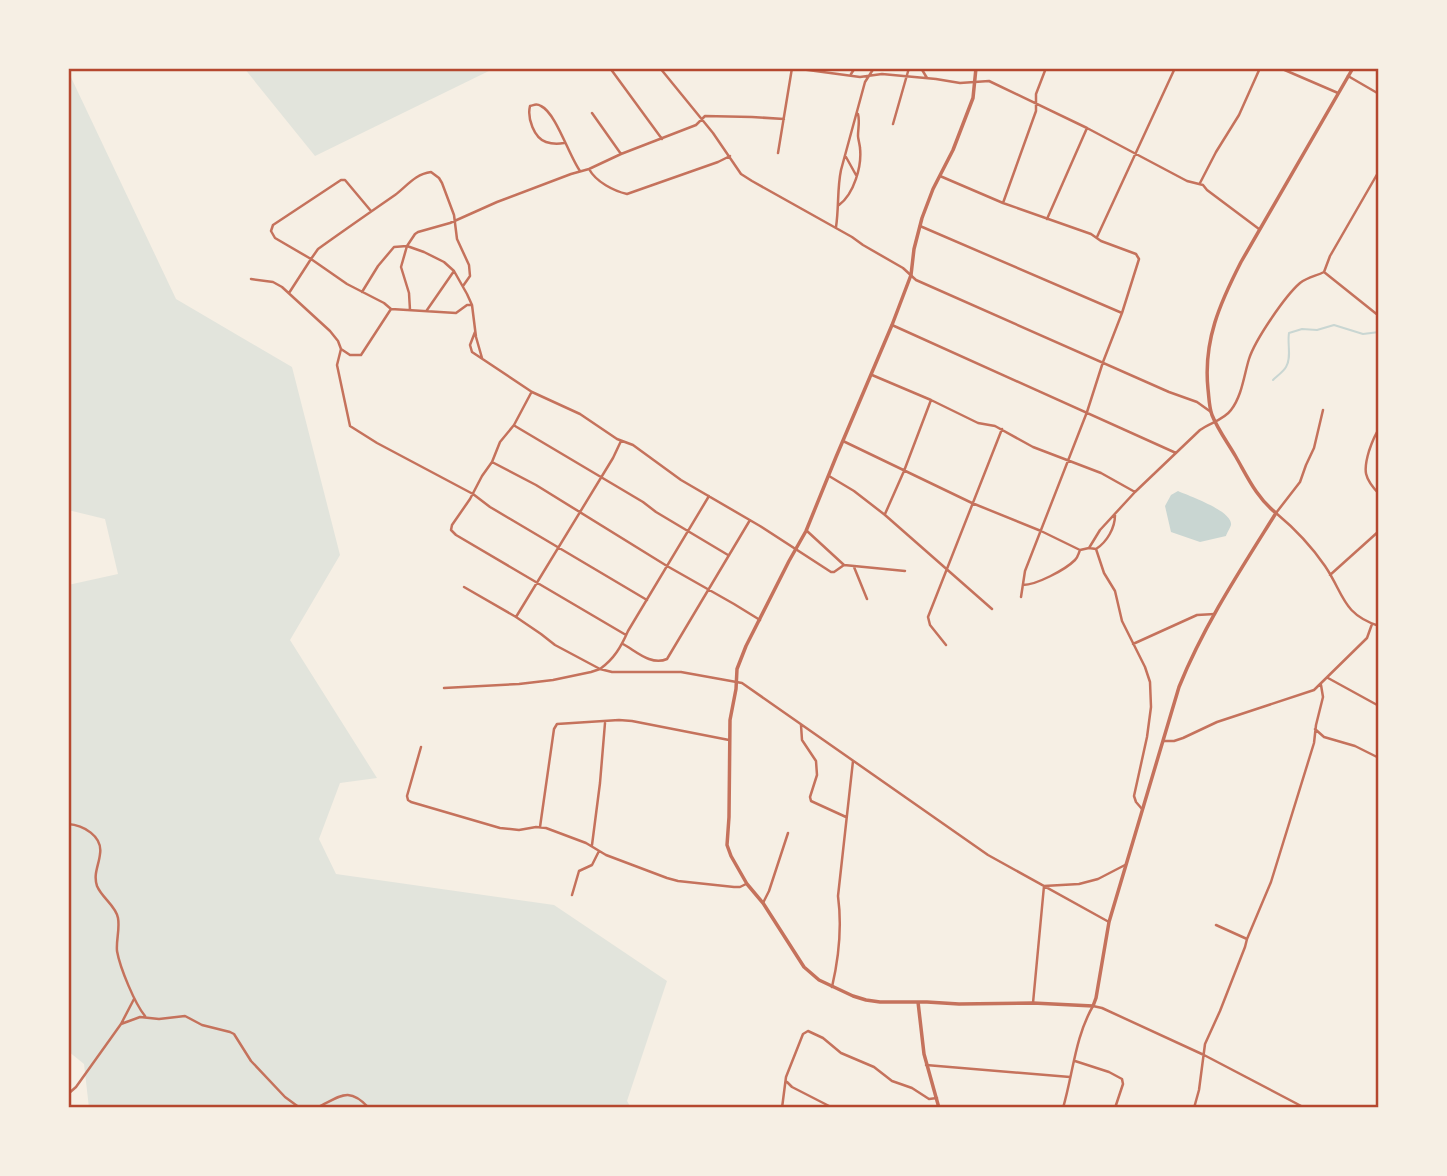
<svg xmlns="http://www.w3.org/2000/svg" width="1447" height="1176" viewBox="0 0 1447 1176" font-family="'Open Sans',sans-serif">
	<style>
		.green { fill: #e2e4dc }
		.water { fill: #c9d6d2 }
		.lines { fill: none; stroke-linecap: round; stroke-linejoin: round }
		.stream { stroke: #c9d6d2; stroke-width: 2 }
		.minor { stroke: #c5725c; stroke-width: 2.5 }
		.tertiary { stroke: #c5725c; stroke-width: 3.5 }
		.neatline { fill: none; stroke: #b5482f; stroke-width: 2.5 }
	</style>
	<rect width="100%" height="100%" fill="#f6efe4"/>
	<path class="green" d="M244,68H495L315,156Z
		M68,71L176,299L292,367L340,555L290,640L377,778L340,783L319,839L336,874L554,905L667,981L627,1101L631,1108H89L84,1064L68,1051V585L118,574L105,519L68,510Z"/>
	<path class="water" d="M1178,491C1189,496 1233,511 1231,525C1231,526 1226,535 1226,536L1200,542L1171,532L1165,506L1171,495Z"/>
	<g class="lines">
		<path class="stream" d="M1273,380C1277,376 1283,372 1286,367C1292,357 1287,344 1289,333L1302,329L1317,330L1334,325L1363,334L1379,332"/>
		<path class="minor" d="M610,68L662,139
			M660,68L713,133L741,174L752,181L852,237L863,245L903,268L916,280L1169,392L1197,402L1211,412
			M793,68L860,77L882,74L936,79L960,83L989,81L1087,128L1187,181L1203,185L1207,190L1259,229
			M921,68L927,78
			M1280,68L1338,93
			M851,74L855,68
			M1348,76L1379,94
			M592,113L621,154
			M893,124L909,68
			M564,143C558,144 552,144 546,142C534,138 527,118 530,106C535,105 536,103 541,106C556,113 569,156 580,171
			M778,153L792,68
			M846,157L856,175
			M589,169C596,182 614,191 627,194L718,162L730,156
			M940,176L1003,203L1091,234L1101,241L1136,254L1139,259L1122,313L1103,362L1087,412L1025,571L1021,597
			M1200,183L1216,152L1239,115L1260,68
			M1003,203L1036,111V94L1046,68
			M839,205C854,194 862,166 860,148C860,146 858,138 858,136C858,128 860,121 858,114
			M371,211L345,180H341L273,225L271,231L275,238L311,259L318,249C343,231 369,213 395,195C407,186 415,174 431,172L439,178L442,183L454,215L457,239L469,265L470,276L463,286
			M1047,219L1087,128
			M920,226L1122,313
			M836,227C839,208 837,189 841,170L865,82L874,68
			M1097,237L1175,68
			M1324,272L1379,316
			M251,279L273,282L282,287L330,331L338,341L341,349L350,355H361L391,309
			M362,292L378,266L394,247L407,246L424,252L444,262L454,271L467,294L472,305L476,337L482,358
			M289,293L311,259L347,284L384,303L391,309L456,313L467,305H471
			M410,310L409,293L401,267L407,246L415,234L418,232L450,223L497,202L571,174L589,169L621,154L696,125L705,116L752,117L784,119
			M427,310L454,271
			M892,325L1176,453
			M475,332L470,345L472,352L532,392L580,414L617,439L633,445L681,480L760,526L831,572H834L844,565
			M341,349L337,365L350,426L377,443L473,494L490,507L647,600
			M872,375L931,400L978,423L995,426L1033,447L1101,473L1135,492
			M531,393L514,425L500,442L492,462L482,476L470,499L452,525L451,530L456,535L626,635
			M1323,410L1314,448L1306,465L1300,482L1276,513C1294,528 1312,547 1325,566C1344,594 1342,614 1379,626
			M515,426L643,502L656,512L728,555
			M1379,429C1374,436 1372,442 1369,451C1363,471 1364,478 1379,494
			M843,441L972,503L1041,531L1080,550L1089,548L1096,549C1107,542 1115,528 1115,515
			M492,462L536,485L667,566L734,604L760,620
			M829,476L854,491L885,515L992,609
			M885,514L904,471L931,400
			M807,531L844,565L905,571
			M1089,548L1100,530L1135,492L1200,430C1209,423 1224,420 1231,410C1242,396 1244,375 1249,359C1255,340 1285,296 1300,283C1308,277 1316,276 1324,272L1330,256L1379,171
			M1096,549L1104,573L1115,591L1122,621L1145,667L1150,682L1151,707L1147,737L1134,796L1136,802L1142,809
			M854,567L867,599
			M1330,575L1379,531
			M1023,585C1036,585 1065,570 1075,560C1078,557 1078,555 1080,550
			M464,587L516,617L613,458L621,441
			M516,617L541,634L555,645L600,669C614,659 621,647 628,631L709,496
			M623,644C636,651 651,666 667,659L750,520
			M1133,644L1197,615L1215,614
			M946,645L930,625L928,617L1002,429
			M1328,678L1379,706
			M444,688L519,684L553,680L591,672L600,669L612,672H681L742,683L988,855L1109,922
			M801,725L802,740L816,761L817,775L810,797L811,801L846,817
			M1315,729L1324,737L1355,746L1379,758
			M1164,741H1174L1183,738L1217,722L1314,690L1367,638L1372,624
			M421,747L407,796L408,800L411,802L500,828L519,830L536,827L546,828L586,843L606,855L667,878L678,881L734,887H740L746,884
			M68,824C83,825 103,836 100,854C99,865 93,874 97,886C102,898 116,906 118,918C120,929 116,940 117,951C120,968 135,1004 145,1016
			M540,827L554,729L557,724L619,720L632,721L729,740
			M592,845L600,783L605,723
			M572,895L579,871L592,865L599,851
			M763,903L769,891L788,833
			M1216,925L1247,939
			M832,987C839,957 842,926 838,896L853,761
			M1033,1003L1044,886L1079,884L1098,879L1125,865
			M121,1024L140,1017L159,1019L185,1016L202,1025L230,1032L234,1034L251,1061L285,1097L300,1108
			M1075,1061L1109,1072L1122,1079L1123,1084L1115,1108
			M926,1065L1070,1077
			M787,1082L792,1087L833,1108
			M68,1094L76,1087L121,1024L134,999
			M316,1108C340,1097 348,1085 369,1108
			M782,1108L786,1077L803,1034L808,1031L823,1038L841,1053L874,1067L892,1081L912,1088L929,1099L937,1098
			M1063,1108C1073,1074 1075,1037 1093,1006L1102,1008L1204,1055L1305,1108
			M1194,1108L1199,1090L1205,1044L1220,1011L1245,947L1247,939L1271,882L1314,743L1316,725L1323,697L1321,685"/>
		<path class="tertiary" d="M976,68L973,98L953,150L933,189L922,218L914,249L911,275L892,325L836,457L806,531L789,561L746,646L737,669L736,689L730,720L729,817L727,845L731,856L747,884L763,903L804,967L819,980L853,996L866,1000L880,1002H927L959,1004L1033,1003L1093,1006L1096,998L1109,922L1179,687C1204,625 1241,569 1276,513C1257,498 1248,478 1236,457C1228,443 1218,430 1212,415C1209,407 1209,397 1208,389C1203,341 1220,303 1241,262L1353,68
			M918,1002L924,1054L939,1108"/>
	</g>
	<rect width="1447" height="1176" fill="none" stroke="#f6efe4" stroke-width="140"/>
	<rect x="70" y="70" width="1307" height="1036" class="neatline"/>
</svg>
